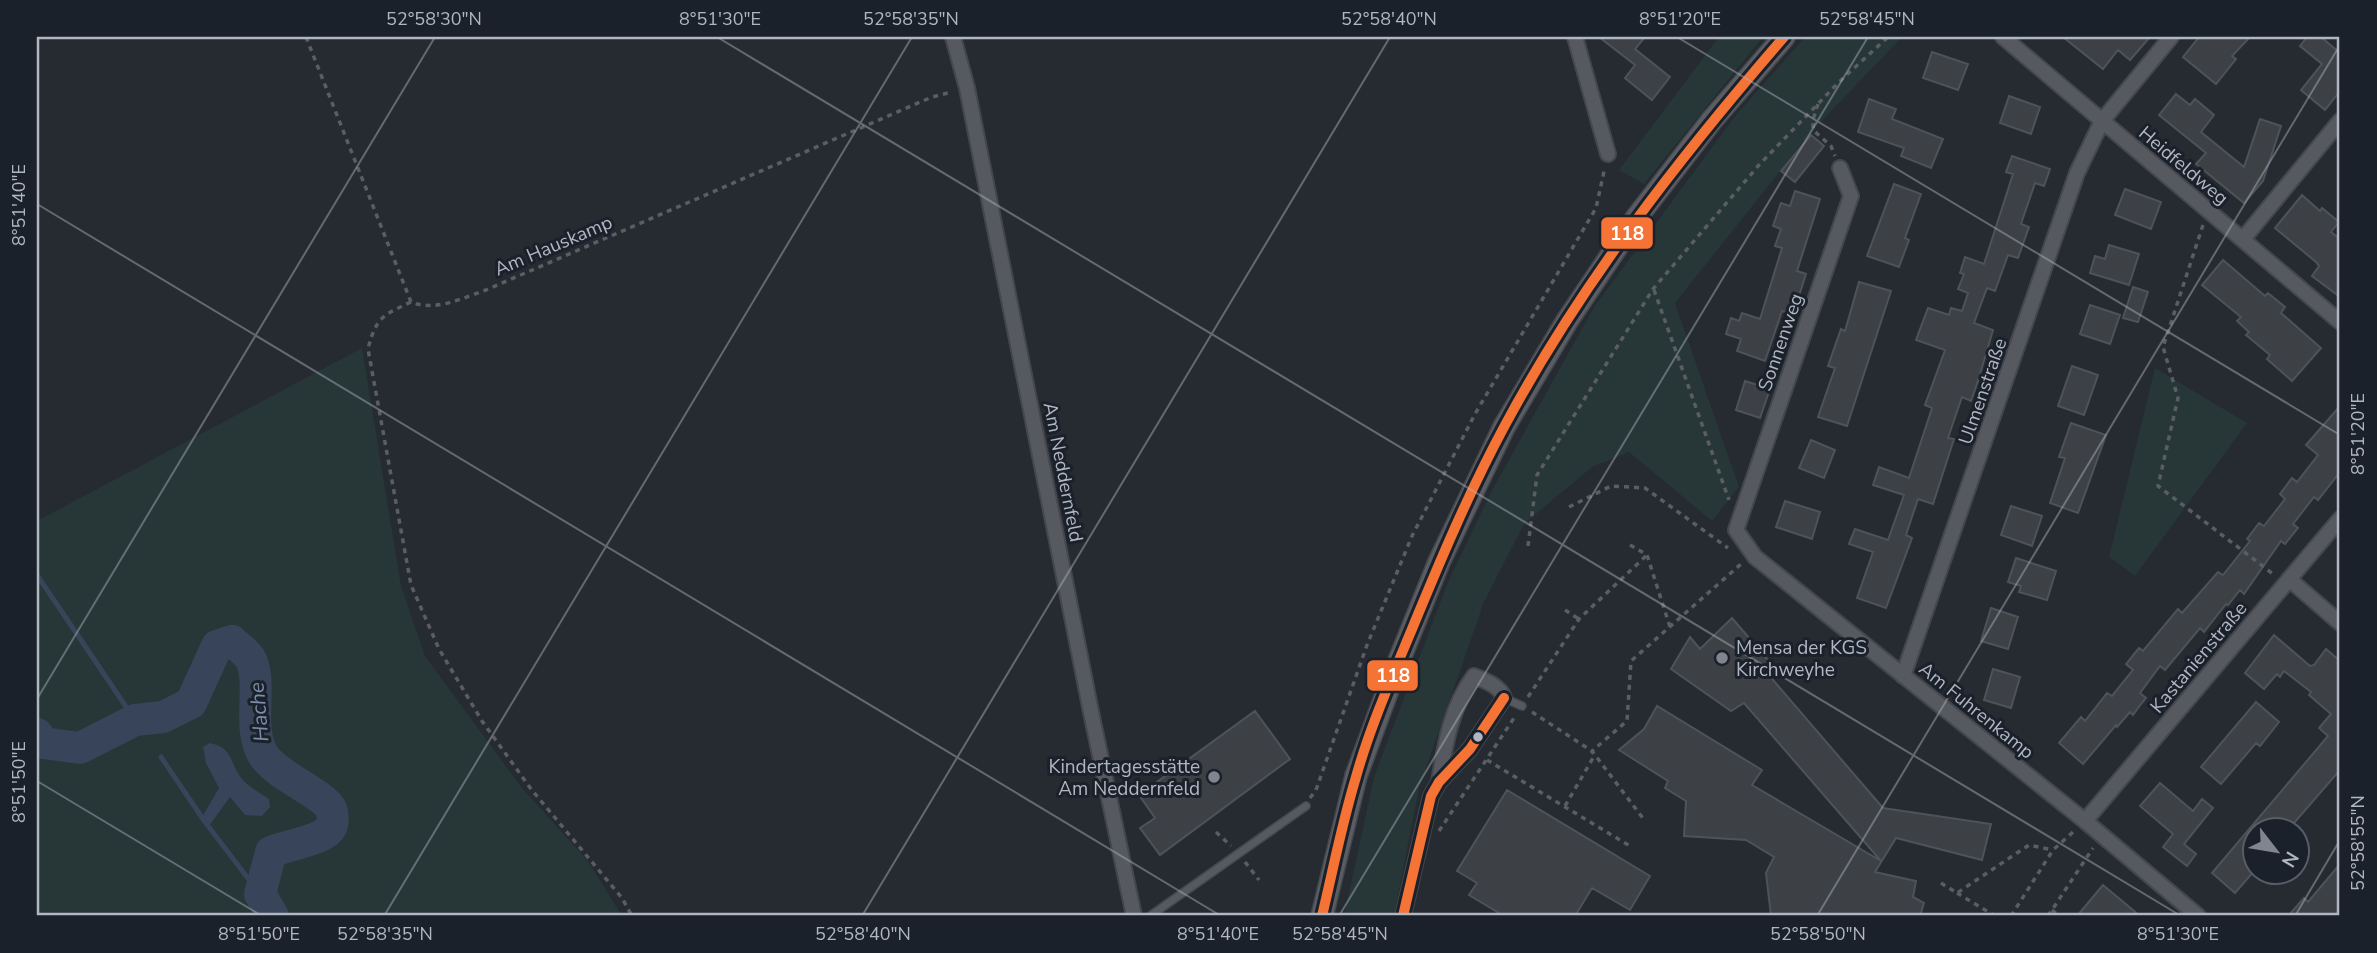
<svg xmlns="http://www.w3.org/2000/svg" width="2377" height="953" viewBox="0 0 2377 953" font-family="'Nunito Sans',sans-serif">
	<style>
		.green { fill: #273637 }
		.water { fill: #374459 }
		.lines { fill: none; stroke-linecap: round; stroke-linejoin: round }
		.stream { stroke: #374459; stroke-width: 5 }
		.river { stroke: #374459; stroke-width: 32 }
		.building { fill: #3d4146; stroke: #4e5259; stroke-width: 2 }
		.lane-casing { stroke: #44474c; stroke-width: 10 }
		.street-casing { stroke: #44474c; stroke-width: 18 }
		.secondary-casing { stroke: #44474c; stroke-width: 24 }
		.path { stroke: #5a5e63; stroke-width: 3.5; stroke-dasharray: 5 5; stroke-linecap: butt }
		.lane { stroke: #56595f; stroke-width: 7 }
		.street { stroke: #56595f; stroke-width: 14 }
		.secondary { stroke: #5a5d64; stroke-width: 21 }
		.bus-1-casing { stroke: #1b212a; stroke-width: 16 }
		.bus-1 { stroke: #f57335; stroke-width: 10 }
		.ticks { fill: none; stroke: #b0b6c2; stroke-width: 2; stroke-opacity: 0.45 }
		.poi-dot { fill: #80858f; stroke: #1b212a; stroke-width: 2.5 }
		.bus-dot { fill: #b0b6c2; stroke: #1b212a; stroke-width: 2.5 }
		.labels { text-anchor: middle; stroke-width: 6; stroke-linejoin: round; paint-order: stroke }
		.street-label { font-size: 19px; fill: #b0b6c2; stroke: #1b212a }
		.poi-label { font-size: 19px; fill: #b0b6c2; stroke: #1b212a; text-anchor: start }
		.water-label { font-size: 21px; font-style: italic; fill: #7b8da8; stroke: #1b212a }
		.line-badge { stroke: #1b212a; stroke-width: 2.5 }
		.badge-label { font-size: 19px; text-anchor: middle; font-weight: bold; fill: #fff }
		.neatline { fill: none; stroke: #b0b6c2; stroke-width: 2.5 }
		.ticks-label { font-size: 18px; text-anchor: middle; fill: #b0b6c2 }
	</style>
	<rect width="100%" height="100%" fill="#262b31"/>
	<path class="green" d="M1719,37H1763L1644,184L1619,170Z
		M1805,37H1902L1812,131L1675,303L1739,487L1712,521L1629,452L1592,467L1524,524L1484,602L1419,788L1394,916H1344L1374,777L1448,582L1491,492L1594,307L1735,116Z
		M362,348L401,586L425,656L522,788L588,861L622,916H37V521Z
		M2155,368L2247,423L2135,576L2109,557Z"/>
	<path class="water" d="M210,743C234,748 229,763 242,779C249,787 260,793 269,799L270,807L262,816L245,815L230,797L209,826L202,817L219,788L206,763L203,747Z"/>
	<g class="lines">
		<path class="stream" d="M37,575L135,720
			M161,757L205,822L260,894"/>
		<path class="river" d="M37,734L43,743L80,748L135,720L163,717L191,703L217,646L232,641C238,647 248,653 251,660C263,685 246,729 264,756C277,776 324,794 331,809C333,813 333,821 332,825C328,840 286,845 271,852L260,894L273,916"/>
	</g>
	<path class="building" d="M1599,37H1645L1635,49L1670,77L1652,100L1625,78L1635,65Z
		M2063,37H2150L2130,60L2118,50L2103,69Z
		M2199,37H2250L2232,56L2236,59L2216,84L2183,57Z
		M2307,37H2321L2340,53V91L2325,110L2301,90L2322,64L2300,46Z
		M1932,52L1968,64L1958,90L1923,78Z
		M2176,94L2190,105L2195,99L2214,115L2201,132L2244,167L2260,119L2281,126L2263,181L2244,203L2196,164L2206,153L2159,115Z
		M2009,96L2040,107L2031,134L2000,123Z
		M1869,99L1896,109L1892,119L1943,139L1931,168L1901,156L1904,148L1858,132Z
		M1811,135L1824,146L1795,182L1781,171Z
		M2012,156L2050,169L2044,186L2035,183L2021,224L2029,227L2018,258L2008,255L1995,291L1987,288L1974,323L1993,330L1978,381L1971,401L1962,397L1948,438L1954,439L1933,504L1918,499L1906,535L1912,538L1886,608L1857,598L1873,552L1849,544L1855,529L1888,540L1904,495L1873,485L1879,467L1909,478L1932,408L1925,405L1945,350L1916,340L1928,308L1949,315L1951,308L1962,311L1968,293L1958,289L1964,274L1960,273L1965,257L1984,264L2013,174L2006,172Z
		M1894,184L1921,194L1905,238L1909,240L1899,267L1867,256Z
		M2125,189L2161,202L2151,229L2115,215Z
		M1795,191L1820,199L1797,271L1806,274L1793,315L1782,311L1765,361L1737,351L1741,339L1726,334L1731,318L1739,321L1742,313L1760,319L1782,248L1775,246L1781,229L1773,226L1781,203L1790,206Z
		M2302,195L2320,211L2322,208L2339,222L2331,232L2340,239V297L2312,276L2319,266L2316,262L2275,228Z
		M2109,245L2139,254L2129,285L2090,273L2095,256L2105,259Z
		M2223,260L2265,296L2268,293L2285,307L2281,313L2321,348L2292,381L2267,359L2270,355L2246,335L2249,332L2237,321L2241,317L2202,285Z
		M1859,282L1891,291L1847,426L1818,417L1835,368L1828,366L1841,329L1845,331Z
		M2133,287L2148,292L2138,322L2123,318Z
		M2090,305L2120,315L2110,344L2080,334Z
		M2072,366L2098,375L2084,415L2058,406Z
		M1745,381L1770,389L1760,418L1736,410Z
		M2340,406V472L2318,500L2314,497L2293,524L2298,528L2285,544L2281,541L2244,594L2240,590L2228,605L2226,604L2204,632L2200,628L2165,670L2160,666L2140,693L2146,698L2141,704L2133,715L2130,712L2117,727L2116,725L2083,764L2059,743L2081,717L2085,721L2107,693L2112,696L2133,670L2126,664L2139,648L2143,651L2178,609L2182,613L2218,572L2223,575L2250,541L2247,539L2259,523L2264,526L2285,499L2280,494L2292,478L2297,482L2318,455L2306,445Z
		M2071,423L2106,435L2078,513L2050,503L2065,458L2059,457Z
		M1811,440L1835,450L1824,478L1799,468Z
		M1785,501L1820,512L1812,539L1776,527Z
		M2011,506L2042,516L2032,546L2001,535Z
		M2016,558L2056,571L2047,600L2019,592L2021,586L2008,582Z
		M1991,608L2018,617L2008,649L1981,641Z
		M1732,618L1774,667L1767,673L1883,808L1991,824L1982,860L1896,838L1875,872L1916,881L1913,897L1924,903L1920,916H1771L1766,873L1774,857L1746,840L1684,836L1686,801L1665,788L1668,781L1619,750L1644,729L1657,706L1762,770L1752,785L1881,861L1744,703L1731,711L1671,669L1690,637L1700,649Z
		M2274,635L2310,666L2314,665L2326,649L2340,661V770L2288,830H2255V870L2235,893L2212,873L2328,736L2319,728L2331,714L2309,695L2311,692L2284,671L2280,677L2277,674L2264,689L2245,673Z
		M1993,669L2020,677L2011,708L1984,700Z
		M2256,702L2279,722L2260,746L2256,743L2221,784L2201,767Z
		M1255,711L1290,759L1160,855L1140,828L1155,818L1139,795Z
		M2160,783L2193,811L2202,799L2213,808L2184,844L2196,854L2187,866L2163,847L2173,834L2140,806Z
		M1507,790L1650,876L1630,910L1592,888L1575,916H1504L1469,895L1477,883L1457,871Z
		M2340,864V910L2335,916H2288L2304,898L2308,902Z
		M2103,885L2140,916H2077Z"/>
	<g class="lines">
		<g class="lane-casing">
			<path id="lane" d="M1504,698L1522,706
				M1150,916L1306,806"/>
		</g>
		<g class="street-casing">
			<path id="street" d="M953,37L967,88L1091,712L1134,916
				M1575,37L1608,154
				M2003,37L2340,322
				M1840,168L1851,196L1736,530L1755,557L2085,821L2198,916
				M2243,239L2340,121
				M2289,579L2340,623
				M1903,676L2077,173L2102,121L2171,37
				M2085,821L2340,519
				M1403,916L1431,796L1439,782L1470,749L1504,698C1500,686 1486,681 1474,676C1451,707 1445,744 1439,782"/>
		</g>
		<g class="secondary-casing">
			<path id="secondary" d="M1322,916L1356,776L1396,668L1439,562L1504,427L1567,321L1637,217L1712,120L1784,37"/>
		</g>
		<path class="path" d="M306,37L411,302C436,312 462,298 486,290L932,97L952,92
			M1818,104L1813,120V130L1831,146L1835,156
			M2203,225L2163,347L2178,398L2158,486L2273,574
			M1654,290L1729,500
			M411,302C383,315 376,317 368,349L411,585L439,649L482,721L531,789L622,898L632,916
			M1569,507L1611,486L1645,488L1728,548
			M1630,545L1647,555L1670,627
			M1528,546L1537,475L1653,289L1759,165L1839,82L1888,37
			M1565,610L1579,619
			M1528,697L1579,619L1647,555
			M1532,712L1592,751L1645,821
			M1487,760L1630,846
			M1310,798L1316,790L1367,645L1412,536L1475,414L1596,208L1605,167
			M1565,806L1593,758L1592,751L1627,721L1631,661L1741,564
			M1439,831L1516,715
			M1216,832L1231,846
			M1245,862L1259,880
			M1941,883L1957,893L2029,845L2053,850
			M1957,893L1995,916
			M2052,910L2059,916
			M2011,916L2053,850L2073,832
			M2048,916L2093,848"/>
		<use href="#lane" class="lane"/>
		<use href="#street" class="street"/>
		<use href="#secondary" class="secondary"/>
		<g class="bus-1-casing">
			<path id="bus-1" d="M1322,916C1333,870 1342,823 1356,777C1370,727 1392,677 1412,629C1440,561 1469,492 1504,427C1580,285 1679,158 1784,37
				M1403,916L1431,796L1439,782L1470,749L1504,698"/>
		</g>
		<use href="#bus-1" class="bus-1"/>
	</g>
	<path class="ticks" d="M717,37L2181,916M1677,37L2340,435M37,204L1221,916M37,699L435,37M37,781L262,916M384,916L912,37M862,916L1390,37M1339,916L1868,37M1817,916L2340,45M2295,916L2340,840"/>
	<g class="poi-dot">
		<circle cx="1722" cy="658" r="7"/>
		<circle cx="1214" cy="777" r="7"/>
	</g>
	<circle class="bus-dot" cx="1478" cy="737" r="6"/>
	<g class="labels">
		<g class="street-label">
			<text transform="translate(2184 165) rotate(40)" y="7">Heidfeldweg</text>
			<text transform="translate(553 245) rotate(-23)" y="7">Am Hauskamp</text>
			<text transform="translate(1780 342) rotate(-71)" y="7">Sonnenweg</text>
			<text transform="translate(1982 391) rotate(-71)" y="7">Ulmenstraße</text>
			<text transform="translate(1064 472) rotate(79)" y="7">Am Neddernfeld</text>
			<text transform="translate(2198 657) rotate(-50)" y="7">Kastanienstraße</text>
			<text transform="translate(1977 710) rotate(39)" y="7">Am Fuhrenkamp</text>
		</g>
		<g class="poi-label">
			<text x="1736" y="654">Mensa der KGS<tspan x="1736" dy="22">Kirchweyhe</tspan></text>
			<text x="1200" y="773" text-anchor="end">Kindertagesstätte<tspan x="1200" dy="22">Am Neddernfeld</tspan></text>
		</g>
		<g class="water-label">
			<text transform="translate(259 712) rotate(-95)" y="7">Hache</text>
		</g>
	</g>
	<g class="line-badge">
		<rect x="1600" y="216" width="54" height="34" rx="7" fill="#f57335"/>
		<rect x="1366" y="659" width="53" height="33" rx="7" fill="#f57335"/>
	</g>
	<g class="badge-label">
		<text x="1627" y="240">118</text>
		<text x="1393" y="682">118</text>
	</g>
	<rect width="2377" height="953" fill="none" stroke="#1b212a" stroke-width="77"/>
	<g transform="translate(2276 851) rotate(121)"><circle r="33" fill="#1b212a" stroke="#575d67" stroke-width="2"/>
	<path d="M0-5L12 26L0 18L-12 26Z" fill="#80858f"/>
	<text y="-10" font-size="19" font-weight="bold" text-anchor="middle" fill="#b0b6c2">N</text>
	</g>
	<rect x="38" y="38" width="2300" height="876" class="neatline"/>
	<g class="ticks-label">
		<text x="434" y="25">52°58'30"N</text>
		<text x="720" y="25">8°51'30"E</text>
		<text x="911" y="25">52°58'35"N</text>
		<text x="1389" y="25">52°58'40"N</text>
		<text x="1680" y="25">8°51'20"E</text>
		<text x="1867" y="25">52°58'45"N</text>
		<text transform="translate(19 205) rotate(-90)" y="6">8°51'40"E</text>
		<text transform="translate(2358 434) rotate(-90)" y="6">8°51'20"E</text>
		<text transform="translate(19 782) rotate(-90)" y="6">8°51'50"E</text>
		<text transform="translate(2358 843) rotate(-90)" y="6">52°58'55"N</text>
		<text x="259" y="940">8°51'50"E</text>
		<text x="385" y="940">52°58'35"N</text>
		<text x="863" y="940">52°58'40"N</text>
		<text x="1218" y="940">8°51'40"E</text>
		<text x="1340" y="940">52°58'45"N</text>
		<text x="1818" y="940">52°58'50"N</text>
		<text x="2178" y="940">8°51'30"E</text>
	</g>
</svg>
